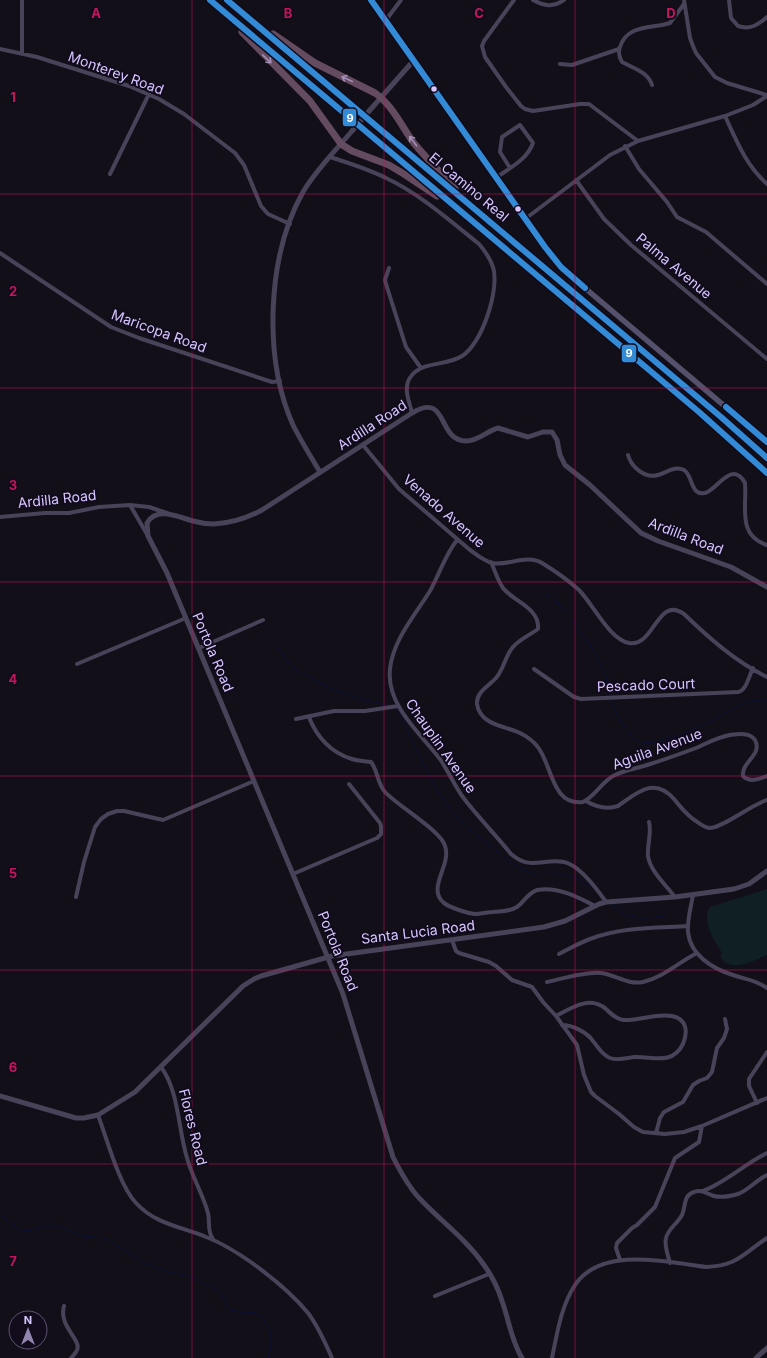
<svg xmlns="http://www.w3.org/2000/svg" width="767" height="1358" viewBox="0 0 767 1358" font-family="Inter,sans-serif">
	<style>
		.green { fill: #0f1f23 }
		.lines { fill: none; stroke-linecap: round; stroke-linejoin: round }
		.stream { stroke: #091134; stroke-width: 1 }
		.minor { stroke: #484359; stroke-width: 4 }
		.tertiary { stroke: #484359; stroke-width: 5 }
		.secondary { stroke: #55506c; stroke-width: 5.5 }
		.motorway { stroke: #644b5f; stroke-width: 7 }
		.tertiary-bridge { stroke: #484359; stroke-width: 5 }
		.bus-1-casing { stroke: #110b1c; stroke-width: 9 }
		.bus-1 { stroke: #338bd7; stroke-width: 6 }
		.oneway { stroke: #a38eb7 }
		.grid { fill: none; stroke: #c2185b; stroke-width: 1; stroke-opacity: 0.55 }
		.bus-dot { fill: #d6c5ff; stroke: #110b1c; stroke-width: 1.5 }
		.labels { text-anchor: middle; stroke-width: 4; stroke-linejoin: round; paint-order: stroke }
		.street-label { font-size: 14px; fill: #d6c5ff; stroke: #110b1c }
		.grid-label { font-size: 13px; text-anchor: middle; font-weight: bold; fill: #c2185b; stroke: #110b1c; stroke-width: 4; stroke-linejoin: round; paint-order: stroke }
		.line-badge { stroke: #110b1c; stroke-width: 1.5 }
		.badge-label { font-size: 11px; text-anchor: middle; font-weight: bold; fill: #fff }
	</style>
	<rect width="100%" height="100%" fill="#120f18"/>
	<path class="green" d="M767,889V955C754,960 729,975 720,956L722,953C714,940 701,921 710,907Z"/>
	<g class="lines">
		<path class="stream" d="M546,594L557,603L571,618L597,656L605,673L610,696
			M278,648L290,665L296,670L330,688L352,696L389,706
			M610,699C616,713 624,731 637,740C652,750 698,727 713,720C726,714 737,703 752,701C756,700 762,700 767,700
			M394,708L398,711L405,724L411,739L436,789L447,805L465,826L517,867L533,874L555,873L563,874L576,878L592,887
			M611,903C629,921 641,919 665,916
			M0,1215L18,1229L27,1231L42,1227H61L82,1236L105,1238L144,1263L169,1272L190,1276L220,1291L228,1307L232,1310L245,1313L254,1312L263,1318L269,1327L271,1335V1346L268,1358"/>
		<path class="minor" d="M514,0L484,41L482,46L485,57L506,87L521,106L525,109L533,111L580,104H589L638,141
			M533,0C544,6 553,8 564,0
			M684,0L690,38L693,46L696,53L715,77L727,83L767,95
			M729,0L731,18L738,26C750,30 758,25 767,17
			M386,20L401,0
			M0,49L37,57L129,86L159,99L184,114L235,153L244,165L261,206L268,214L290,224
			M22,53V0
			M560,64L572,65L619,49
			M652,85C648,72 633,68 622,62C619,57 618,52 620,47C627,24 652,29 670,23L684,4
			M725,116C737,142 746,165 767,184
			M625,146L639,169L667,202L677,217L706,232L767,284
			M330,157C349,163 368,169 386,178C420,194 449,220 479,244C485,251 490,258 493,267C500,289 482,344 462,356C447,366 424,361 412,375C402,386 409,401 412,413
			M110,174L149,94
			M496,178C509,168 527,160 533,143L520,125L502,137L500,152L510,168
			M576,180L604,219L631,245L767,359
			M525,219L610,155L638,141L725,116L753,105L767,96
			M0,253L111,327L139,338L272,382L280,381
			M389,268L385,280L386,284L406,347L421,368
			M363,445L399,489L470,550C477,555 484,561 492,563C509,566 526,554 542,563C555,571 568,580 579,590C593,604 609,639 629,643C655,647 657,595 684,614C709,638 736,662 767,677
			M628,455C631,466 644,479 658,475C666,473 675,465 684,470C693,475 690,496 705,493C717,490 732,459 745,483C747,508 737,535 767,545
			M130,505L148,536
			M0,517L45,513H69L99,507L130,505L149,507L167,513
			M457,540C445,555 439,575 430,591C415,615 393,640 390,669C386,705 420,733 440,759C448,771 454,784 462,796C477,816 495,834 511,854C531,871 542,858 564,862C579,865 597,889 606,902
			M491,562C495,571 498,581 503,588C514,602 540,608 538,629C530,635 520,639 513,647C505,656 504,669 496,678C489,686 476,692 477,704C480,725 505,726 520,733C526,736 533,741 537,746C552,763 551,806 583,802C595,796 601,783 613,776C624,770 635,769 647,765C663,760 680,754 696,748C707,743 718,737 730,735C738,734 750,732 755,740C763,755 741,762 743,776C750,783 759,779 767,776
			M199,648L263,620
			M77,664L186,618
			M534,669L574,697L581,699L738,692C746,691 749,676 753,668
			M309,717C316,736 331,753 352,759C358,761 365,761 371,762C378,771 377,783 385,792C398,806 441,831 445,846C452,865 426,888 444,903C451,908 466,913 475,914C481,914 487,912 493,912C501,911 509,912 517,907C524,902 528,893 537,890C557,886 578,897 595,906
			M296,719L334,711H365L398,706
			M586,801C596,807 606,810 618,806C637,793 654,776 674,799C681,808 684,812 693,819C698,822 703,827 709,828C721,829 752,804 767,800
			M649,822C652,833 647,844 648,856C650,871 666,885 675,897
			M293,874L377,838L381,834V826L380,823L349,784
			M693,895C691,907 687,920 688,932C690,955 713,969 733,975C747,980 754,979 767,988
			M76,897L84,862L95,827L101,819L108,814L117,811H124L163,820L254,781
			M452,940L456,951L459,953L489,962L496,966L512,980L532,987L543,1002L556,1016L577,1045L584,1075L591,1092L595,1096L619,1114L634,1127L643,1132L665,1134L684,1132L702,1126L767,1098
			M559,954C569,949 579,943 590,939C621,927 656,928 688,926
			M547,982C561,979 587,971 601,973C616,975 627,985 643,982C664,977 679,962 697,953
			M556,1016C571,1008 590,995 606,1009C611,1014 616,1019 623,1020C640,1021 655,1013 672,1016C687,1019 688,1032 683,1044C672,1066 652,1056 634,1057C626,1058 618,1061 610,1058C602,1055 598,1047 593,1041C587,1032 572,1025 562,1025
			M161,1067C179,1091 178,1129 187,1158C192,1177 203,1194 208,1213C210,1221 207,1232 213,1239
			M757,1103L749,1086V1079L767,1052
			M98,1115C107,1139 119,1185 136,1203C155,1224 182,1227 206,1237C238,1249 286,1286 308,1313C318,1326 325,1342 332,1358
			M656,1133L660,1118L664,1112L683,1102L693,1085L699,1081L707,1078L712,1072L717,1048L724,1038L727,1029L725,1019
			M703,1191C725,1183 746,1163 767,1153
			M620,1260L616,1248L617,1243L632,1228L637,1225L655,1207L675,1158L699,1142L702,1126
			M670,1263C668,1255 664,1246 666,1238C668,1229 677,1224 682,1215C686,1207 683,1195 694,1192C702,1189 707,1194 714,1196C721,1198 731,1196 738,1194C749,1190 756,1180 767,1175
			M435,1296L489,1274
			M64,1306C58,1326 82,1340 77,1350C76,1353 73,1356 71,1358
			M552,1358C557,1334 561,1306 575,1285C601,1246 667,1262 706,1267C737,1266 743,1254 767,1238"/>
		<path class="tertiary" d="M370,110L414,60
			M320,472C311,457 301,441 293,425C263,358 267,256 303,192C316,170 336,150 352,131
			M0,1096L76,1118H84L98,1115L135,1092L243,986L254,979L261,976L332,956L544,927L565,921L599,904L606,902L675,897L734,889L749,884L767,871
			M522,1358C511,1340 509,1320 502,1301C498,1288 492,1276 484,1265C467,1240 442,1222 421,1200C409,1188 401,1173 393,1157L343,994L167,573L148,536L147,523C157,506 178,517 193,521C200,523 207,524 214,524C232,523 247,518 262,510L412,413C449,391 436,440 466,441C478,441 487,431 498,428L528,437L543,432H552L557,440L560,455L565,465L590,485L641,533L658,541L731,567L767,587
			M756,1358L767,1348"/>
		<path class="secondary" d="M371,0L525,219L561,267L579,283L767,442"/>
		<path class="motorway" d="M210,0L699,412L767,473
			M227,0L721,417L767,458
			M242,32L310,101L341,144L352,151L389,165L404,174L437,196
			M273,34L315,63L375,93C392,105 401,125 413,142C426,158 441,173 455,188"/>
		<path class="tertiary-bridge" d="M352,131L370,110"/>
		<g class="bus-1-casing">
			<path id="bus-1" d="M210,0L699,412L767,473
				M227,0L721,417L767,458
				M371,0L545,247L561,267L585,288
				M726,407L767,442"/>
		</g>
		<use href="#bus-1" class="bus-1"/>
	</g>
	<defs><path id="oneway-shaft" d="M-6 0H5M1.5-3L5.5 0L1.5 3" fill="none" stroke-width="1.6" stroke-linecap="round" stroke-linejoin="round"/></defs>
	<g class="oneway">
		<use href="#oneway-shaft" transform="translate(267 59) rotate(44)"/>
		<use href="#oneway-shaft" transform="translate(347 79) rotate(-155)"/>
		<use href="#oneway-shaft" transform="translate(413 141) rotate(-127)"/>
	</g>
	<path class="grid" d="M192,0V1358M384,0V1358M575,0V1358M0,194H767M0,388H767M0,582H767M0,776H767M0,970H767M0,1164H767"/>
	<g class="bus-dot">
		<circle cx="434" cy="89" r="3.5"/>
		<circle cx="518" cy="209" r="3.5"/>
	</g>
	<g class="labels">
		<g class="street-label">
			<text transform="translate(116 73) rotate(20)" y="5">Monterey Road</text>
			<text transform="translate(469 187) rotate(40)" y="5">El Camino Real</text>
			<text transform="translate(674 266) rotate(40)" y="5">Palma Avenue</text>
			<text transform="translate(159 331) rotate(20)" y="5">Maricopa Road</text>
			<text transform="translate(372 425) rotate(-33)" y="5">Ardilla Road</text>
			<text transform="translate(57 499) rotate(-6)" y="5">Ardilla Road</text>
			<text transform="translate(444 511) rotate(41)" y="5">Venado Avenue</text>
			<text transform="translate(686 536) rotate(21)" y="5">Ardilla Road</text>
			<text transform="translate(213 652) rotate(67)" y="5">Portola Road</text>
			<text transform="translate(646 685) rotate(-2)" y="5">Pescado Court</text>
			<text transform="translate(441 746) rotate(55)" y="5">Chauplin Avenue</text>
			<text transform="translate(657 749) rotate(-20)" y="5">Aguila Avenue</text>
			<text transform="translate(418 932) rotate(-7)" y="5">Santa Lucia Road</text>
			<text transform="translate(338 951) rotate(68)" y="5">Portola Road</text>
			<text transform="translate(193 1127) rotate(76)" y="5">Flores Road</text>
		</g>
	</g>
	<g class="grid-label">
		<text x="96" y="18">A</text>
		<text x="288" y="18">B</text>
		<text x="479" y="18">C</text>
		<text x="671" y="18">D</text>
		<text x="13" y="102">1</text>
		<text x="13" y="296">2</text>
		<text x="13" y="490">3</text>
		<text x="13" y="684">4</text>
		<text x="13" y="878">5</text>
		<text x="13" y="1072">6</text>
		<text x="13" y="1266">7</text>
	</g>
	<g class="line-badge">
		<rect x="342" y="108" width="15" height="19" rx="4" fill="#338bd7"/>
		<rect x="621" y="344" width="16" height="19" rx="4" fill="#338bd7"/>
	</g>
	<g class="badge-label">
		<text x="350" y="122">9</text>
		<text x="629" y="357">9</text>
	</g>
	<g transform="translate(28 1330)"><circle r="19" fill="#110b1c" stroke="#605577"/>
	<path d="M0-3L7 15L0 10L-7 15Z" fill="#9185ae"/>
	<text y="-6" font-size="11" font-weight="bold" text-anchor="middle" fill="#d6c5ff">N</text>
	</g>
</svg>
